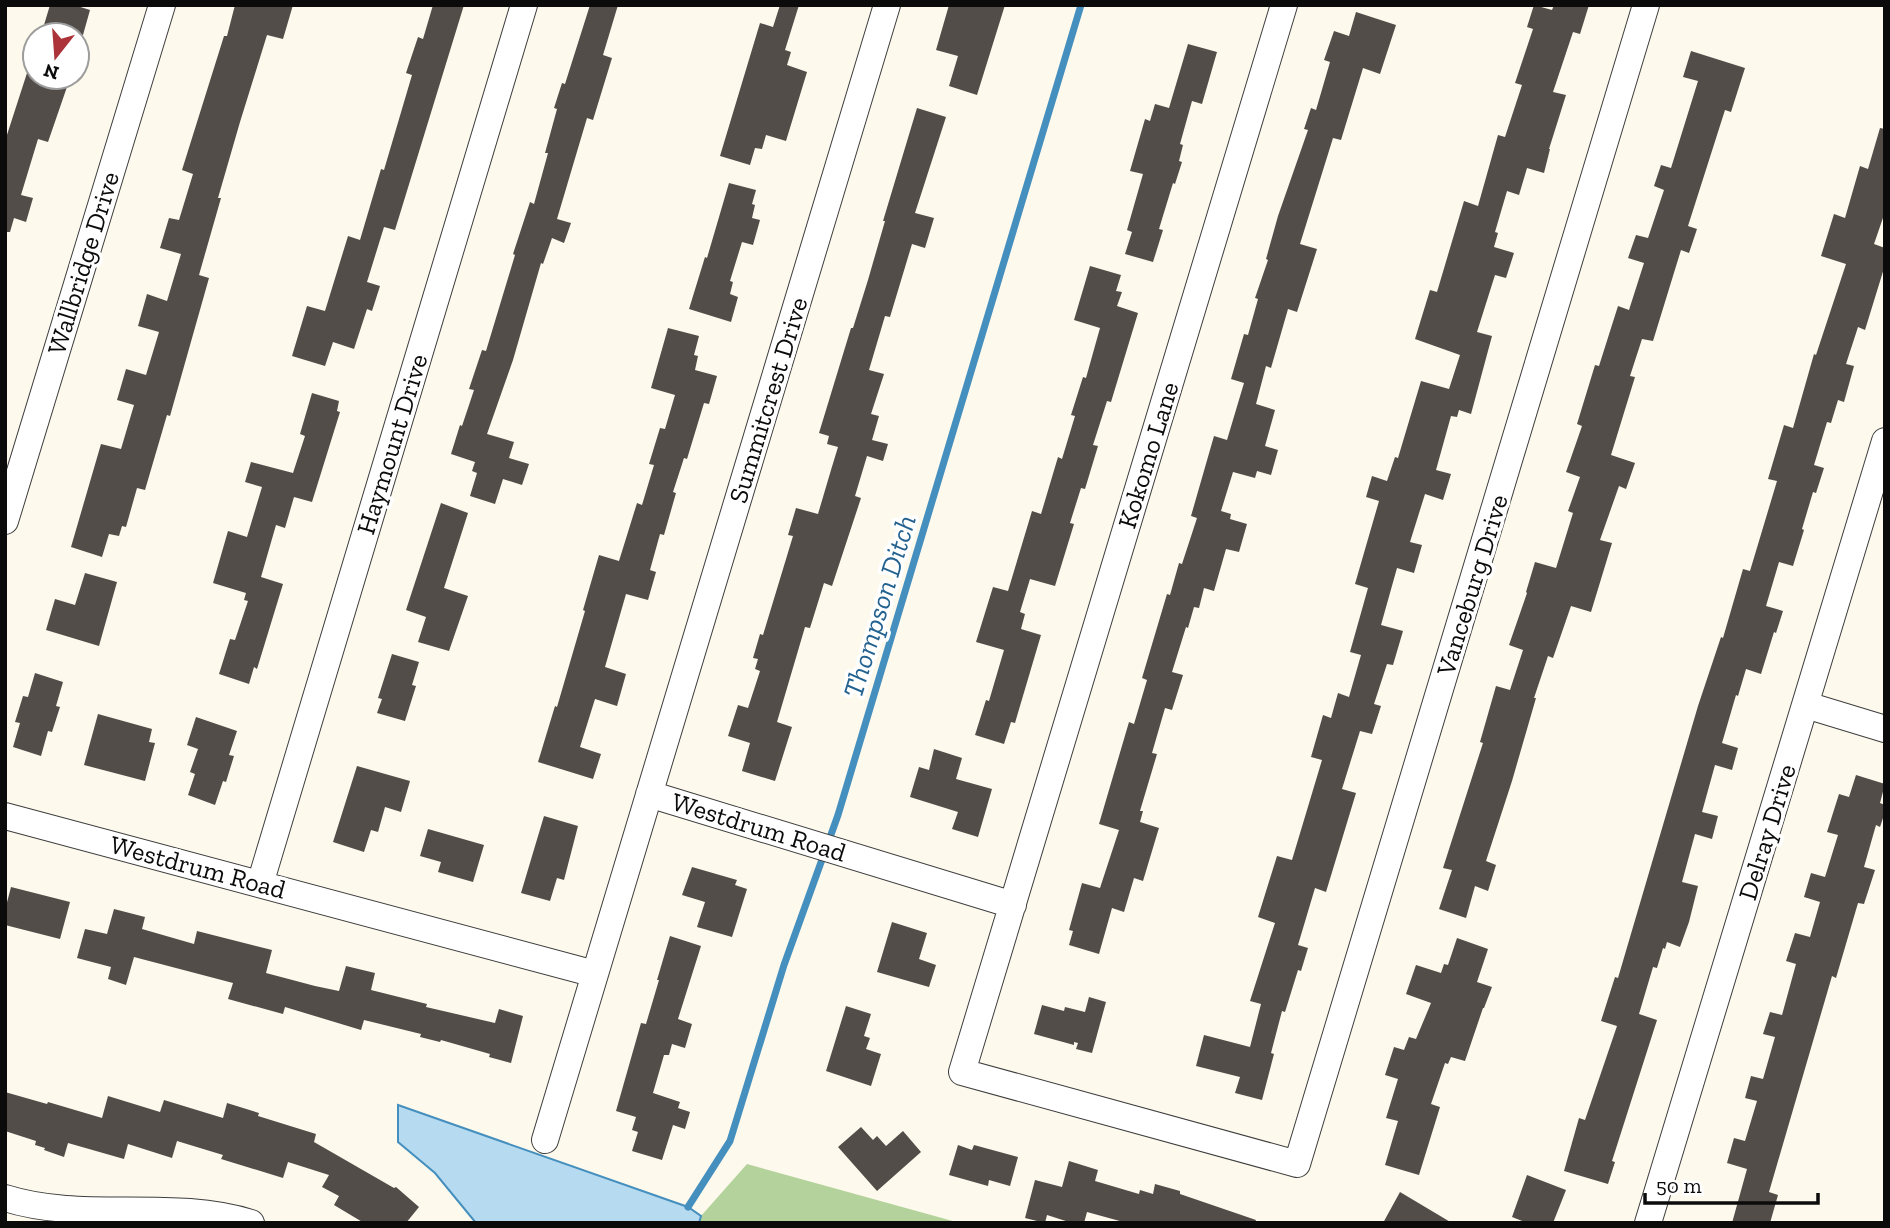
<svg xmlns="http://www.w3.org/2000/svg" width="1890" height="1228" viewBox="0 0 1890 1228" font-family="'Zilla Slab',serif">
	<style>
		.forest { fill: #b4d29b }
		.water { fill: #b6daef; stroke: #458fbe; stroke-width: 2 }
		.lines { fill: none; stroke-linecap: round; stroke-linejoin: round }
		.stream { stroke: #458fbe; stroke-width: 7 }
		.building { fill: #534d49 }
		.minor-casing { stroke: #3e3e3e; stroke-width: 28 }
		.minor { stroke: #fff; stroke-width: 26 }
		.labels { text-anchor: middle; stroke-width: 7; stroke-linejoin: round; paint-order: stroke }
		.street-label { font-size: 26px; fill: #0b0b0b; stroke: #fff }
		.water-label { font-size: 28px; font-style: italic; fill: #23618f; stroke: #fff }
	</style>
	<rect width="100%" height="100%" fill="#fdf9ec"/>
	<path class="forest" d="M747,1164L960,1223H699L701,1216Z"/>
	<path class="water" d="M398,1105L688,1207L701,1216L699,1223H476L435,1173L398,1142Z"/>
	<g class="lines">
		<path class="stream" d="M828,843L838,815L1081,5
			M688,1207L730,1141L784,965L824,854"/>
	</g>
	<path class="building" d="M50,5H74L90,10L83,35H41Z
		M235,5H293L283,39L267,35L240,122L218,198H221L199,275L209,278L170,416L167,415L145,490L137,488L126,527L122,526L119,536L109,534L102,557L71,547L101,444L121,449L134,405L117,400L126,369L146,375L159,332L138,326L147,294L167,301L181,254L160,248L169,218L179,220L193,174L182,170L224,36H227Z
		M433,5H464L395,230L384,227L367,282L380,286L372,311L367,309L354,349L333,342L325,366L292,356L307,306L325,311L348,236L360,240L381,169L384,170L412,75L406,73L418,37L423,39Z
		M590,5H618L603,55L612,58L593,120L587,118L557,219L571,223L564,243L552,238L543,264L541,263L513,360L487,434L514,442L509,458L529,464L522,485L503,479L495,504L470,496L477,473L472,471L475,462L451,454L460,425L462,426L474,390L469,389L482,350L486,351L515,255L513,254L530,202L534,204L548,153H545L557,109L554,108L562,83L565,84Z
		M780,5H799L785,50L791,52L787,65L807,72L786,141L766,135L762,149L755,148L750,165L720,156L760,23L773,27Z
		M949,5H1005L977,95L949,86L958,56L936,50Z
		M1534,5L1552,10L1554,5H1589L1580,34L1573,32L1553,92L1566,95L1549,149H1550L1544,173L1527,168L1519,195L1507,191L1495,232L1498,233L1494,247L1514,253L1506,278L1495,275L1477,332L1492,336L1471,414L1459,410L1457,417L1451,416L1436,470L1451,474L1443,500L1425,494L1410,542L1422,545L1414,573L1397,568L1381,625L1403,631L1393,665L1387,664L1374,704L1381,706L1372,734L1360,731L1342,789L1356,793L1326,892L1315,888L1298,945L1308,948L1301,971L1298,970L1285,1012L1282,1011L1271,1053L1274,1054L1262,1100L1235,1093L1240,1077L1196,1066L1204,1035L1250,1047L1261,1004L1250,1001L1275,923L1258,917L1277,856L1292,860L1322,760L1311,757L1323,715L1331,718L1338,693L1349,697L1361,655L1350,652L1368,588L1355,584L1379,501L1366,497L1372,476L1387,481L1395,457L1398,458L1421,381L1449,389L1460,355L1415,339L1430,290L1437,292L1464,201L1478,206L1498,135L1505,137L1522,85L1515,83L1533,29L1527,27Z
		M1356,12L1396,25L1380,74L1363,68L1341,140L1333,138L1300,244L1317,249L1297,312L1288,309L1271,368L1266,366L1256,404L1275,410L1265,446L1278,450L1271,475L1257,471L1255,478L1233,472L1221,511L1231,514L1230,519L1247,524L1239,552L1226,549L1214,591L1204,588L1199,608L1194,607L1188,628L1186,627L1172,672L1183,675L1172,710L1165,708L1152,753L1157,754L1140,811H1143L1140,822L1159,828L1158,831L1143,881L1134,878L1124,912L1112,908L1099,954L1069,945L1073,931L1069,930L1082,883L1100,888L1119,830L1099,824L1129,722L1134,724L1147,680L1142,678L1167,594L1170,595L1179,563L1182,564L1197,518L1191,516L1214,436L1227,440L1244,383L1231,379L1244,334L1248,335L1258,299L1255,298L1268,260L1266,259L1278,216L1308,130L1304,129L1311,108L1316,110L1330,62L1324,60L1334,31L1349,36Z
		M1188,44L1217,52L1202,104L1192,101L1180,144L1183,145L1179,161L1182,162L1175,184L1173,183L1159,229L1163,230L1153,262L1125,254L1132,232L1127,230L1143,174L1130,171L1145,119L1150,121L1155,104L1169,108Z
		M1691,51L1745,68L1731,112L1725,110L1688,226L1697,229L1689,253L1681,250L1653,341L1642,339L1630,376L1635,377L1611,455L1635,463L1626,489L1619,486L1600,540L1612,543L1591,612L1571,606L1553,658L1548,656L1534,698H1536L1512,781L1486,861L1496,865L1488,891L1475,886L1466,918L1439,909L1452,870L1443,868L1483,743L1480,742L1496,686L1510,690L1523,650L1509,645L1527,593L1526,592L1535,562L1556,568L1573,513L1568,511L1580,477L1566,472L1582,426L1577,424L1595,365L1599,366L1618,306L1629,310L1644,263L1628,258L1636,235L1648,238L1664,190L1654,186L1661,165L1671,168L1698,81L1683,77Z
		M27,73H35V77H46L68,84L48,142L38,139L21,195L33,198L26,222L14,218L10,232H5V141Z
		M917,108L946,117L915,213L934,218L925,248L912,244L890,317L885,316L869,370L884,374L871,414L879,416L872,440L888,444L883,461L867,456L855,496L861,498L832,586L824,583L810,628L805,627L777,722L792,727L775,781L742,771L750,743L728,736L738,705L748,708L760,671L755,669L758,659L753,658L760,634L763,635L793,536L788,535L796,508L818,514L831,470L838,447L827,444L829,436L819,433L851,328H853L868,280L885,221H883Z
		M1880,128L1885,129V212L1874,244L1885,248V265L1865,330L1858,327L1846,364L1854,366L1844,402L1838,400L1831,423L1827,422L1814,465L1824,468L1816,493L1813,492L1802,529L1804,530L1793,566L1779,562L1766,606L1783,611L1776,633L1774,632L1761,674L1746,669L1738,696L1736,695L1722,743L1738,748L1732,770L1715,765L1702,812L1718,816L1712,839L1695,834L1682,882L1698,886L1689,922L1680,947L1667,942L1665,949L1663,948L1657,968L1653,967L1639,1014L1657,1020L1612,1161L1615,1162L1608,1184L1564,1171L1579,1118L1585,1120L1617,1026L1601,1021L1615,977L1618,978L1698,706L1721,637L1723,638L1743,569L1750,571L1777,481L1768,479L1784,425L1793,428L1814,354L1816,355L1846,264L1821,256L1834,214L1845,218L1860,166L1868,169Z
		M729,183L756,190L752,204L755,205L752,218L760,220L753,245L742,242L730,281L733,282L730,294L738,297L731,322L689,309L705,257L707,258Z
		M1090,266L1121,275L1116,291L1122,292L1117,306L1138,313L1111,402L1107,401L1093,445L1098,446L1085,489L1081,488L1070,523L1074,524L1055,586L1030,579L1020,612L1025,614L1021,629L1041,635L1015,723L1011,722L1004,744L975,735L986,700L989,701L1004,650L976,642L993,587L1008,591L1032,511L1041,514L1058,457L1062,459L1075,416L1071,415L1083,377L1086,378L1100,328L1074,320Z
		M668,328L699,336L694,355L698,356L695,370L717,376L709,404L704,403L687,459L684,458L673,492L676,493L664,535L660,534L650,570L656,572L648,600L626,594L605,667L626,674L617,706L595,699L580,747L601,754L593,779L538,762L555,706L557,707L585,611L583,610L599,555L619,561L637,503L642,505L654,465L649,464L660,428L665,429L675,395L651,388Z
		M312,393L339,401L337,411L340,412L312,502L294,497L285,528L276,525L261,577L283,584L257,669L254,667L249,684L219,674L230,639L235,640L248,601L244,600L246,593L213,583L228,531L247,537L262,487L245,482L251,462L293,473L305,436L300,434Z
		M441,503L468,513L444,588L468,596L449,651L418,642L426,617L406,610Z
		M85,573L117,582L99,646L46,630L55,599L75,605Z
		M392,654L419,662L412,685L416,686L405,721L377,713L382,699L378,698Z
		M35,673L63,682L56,706L60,707L52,732L48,731L41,756L13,747L20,723L15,722L23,696L28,697Z
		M98,714L152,729L149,742L155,743L145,781L84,765Z
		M196,717L237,731L229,755L234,756L226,782L223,781L215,805L188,795L195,774L190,772L198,749L187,745Z
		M934,749L962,758L956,779L992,789L978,837L952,829L958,812L910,797L919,767L929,770Z
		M357,766L410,781L401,812L385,807L378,832L371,830L364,852L333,842Z
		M1856,775L1885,784L1880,803L1885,805V812L1880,827L1876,825L1864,867L1875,870L1864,904L1858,903L1836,978L1832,976L1769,1192L1778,1195L1770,1223H1732L1747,1169L1727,1163L1734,1138L1745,1141L1757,1101L1745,1098L1751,1076L1763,1079L1775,1037L1763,1034L1770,1012L1782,1015L1796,964L1786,961L1795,933L1810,937L1820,902L1804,897L1811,873L1825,877L1838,835L1827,832L1839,794L1849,797Z
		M544,816L578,826L564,880L557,878L550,901L521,893Z
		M428,829L484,845L473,882L438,872L441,862L420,856Z
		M692,867L737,880L735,885L747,889L732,937L697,927L705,902L682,895Z
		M11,887L70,902L60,939L5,925V910Z
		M114,909L145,917L142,929L194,944L197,931L272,950L266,973L315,986L339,991L346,966L375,973L371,990L427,1004L426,1007L495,1023L499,1009L523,1016L511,1063L489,1057L490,1054L441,1040L440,1042L420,1037L421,1034L364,1020L361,1030L285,1007L283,1014L228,999L233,983L134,957L126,985L108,979L111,967L77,958L85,929L107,934Z
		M892,922L927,933L919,959L936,965L929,987L877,972Z
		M670,936L701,946L678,1019L692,1024L685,1048L672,1044L669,1055H664L653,1093L680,1102L678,1108L690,1112L685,1129L673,1125L662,1160L632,1151L638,1132L632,1130L636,1117L616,1111L641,1023L646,1024L659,980H657Z
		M1457,938L1488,949L1477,982L1492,987L1484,1008H1483L1465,1061L1451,1057L1448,1064L1445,1063L1431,1104L1440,1107L1419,1175L1385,1165L1398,1121L1386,1118L1398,1079L1385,1075L1394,1047L1404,1050L1409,1037L1416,1039L1431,1003L1406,994L1416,965L1441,973L1444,964L1448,965Z
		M1089,997L1106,1002L1092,1053L1076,1049L1078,1043L1074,1042V1045L1034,1034L1042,1005L1064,1011L1065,1007L1085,1012Z
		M846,1006L871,1014L864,1036L870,1038L866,1049L881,1054L871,1086L826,1071Z
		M5,1092L47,1104L48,1102L102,1118L108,1096L160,1112L164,1100L223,1118L227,1103L259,1113L258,1116L316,1134L314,1142L394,1188L396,1187L419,1207L406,1223H364L334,1205L339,1196L322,1187L329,1175L288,1162L283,1178L221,1159L223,1155L177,1141L172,1158L128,1144L124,1159L68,1143L64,1157L44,1150L45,1148L35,1145L36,1141L5,1131Z
		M861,1127L873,1140L877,1136L886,1146L903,1131L921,1152L877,1191L838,1147Z
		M958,1145L972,1150L974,1145L1018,1157L1010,1186L989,1180L988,1186L949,1175Z
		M1069,1161L1098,1170L1095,1181L1139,1194L1140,1190L1153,1194L1155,1184L1180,1191V1194L1256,1220L1255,1223H1127L1087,1212L1084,1223H1072L1047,1215L1045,1223L1025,1218L1035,1180L1062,1187Z
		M1527,1175L1566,1190L1553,1223H1527L1512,1217Z
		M1400,1192L1452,1223H1383Z"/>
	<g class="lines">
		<g class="minor-casing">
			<path id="minor" d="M1284,5L962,1072L1297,1164L1646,5
				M5,521L162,5
				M1806,705L1885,729
				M649,794L1013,905
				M5,816L595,974
				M260,884L524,5
				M545,1140L887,5
				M5,1198C84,1223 171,1198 251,1223
				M1648,1223L1885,441"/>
		</g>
		<use href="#minor" class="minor"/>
	</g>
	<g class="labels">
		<g class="street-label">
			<text transform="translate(83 263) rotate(-73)" y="9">Wallbridge Drive</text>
			<text transform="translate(768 400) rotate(-73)" y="9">Summitcrest Drive</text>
			<text transform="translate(392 444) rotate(-73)" y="9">Haymount Drive</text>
			<text transform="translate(1148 455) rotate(-73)" y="9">Kokomo Lane</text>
			<text transform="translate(1472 585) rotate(-73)" y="9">Vanceburg Drive</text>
			<text transform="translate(759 827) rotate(17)" y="9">Westdrum Road</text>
			<text transform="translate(1767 832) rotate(-73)" y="9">Delray Drive</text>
			<text transform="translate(198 867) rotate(15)" y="9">Westdrum Road</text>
		</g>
		<g class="water-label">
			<text transform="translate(879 606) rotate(-73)" y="10">Thompson Ditch</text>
		</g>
	</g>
	<rect width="1890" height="1228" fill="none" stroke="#0b0b0b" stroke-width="14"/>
	<g transform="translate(56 56) rotate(197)"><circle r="33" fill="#ffffff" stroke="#9d9d9d" stroke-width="2"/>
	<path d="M0-5L12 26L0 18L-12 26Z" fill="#ac333a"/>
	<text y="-10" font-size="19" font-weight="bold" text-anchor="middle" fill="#0b0b0b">N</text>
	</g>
	<path d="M1645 1193v10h173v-10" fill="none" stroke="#0b0b0b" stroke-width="3.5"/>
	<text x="1656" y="1193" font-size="21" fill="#0b0b0b" stroke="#ffffff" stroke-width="5" paint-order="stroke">50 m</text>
</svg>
